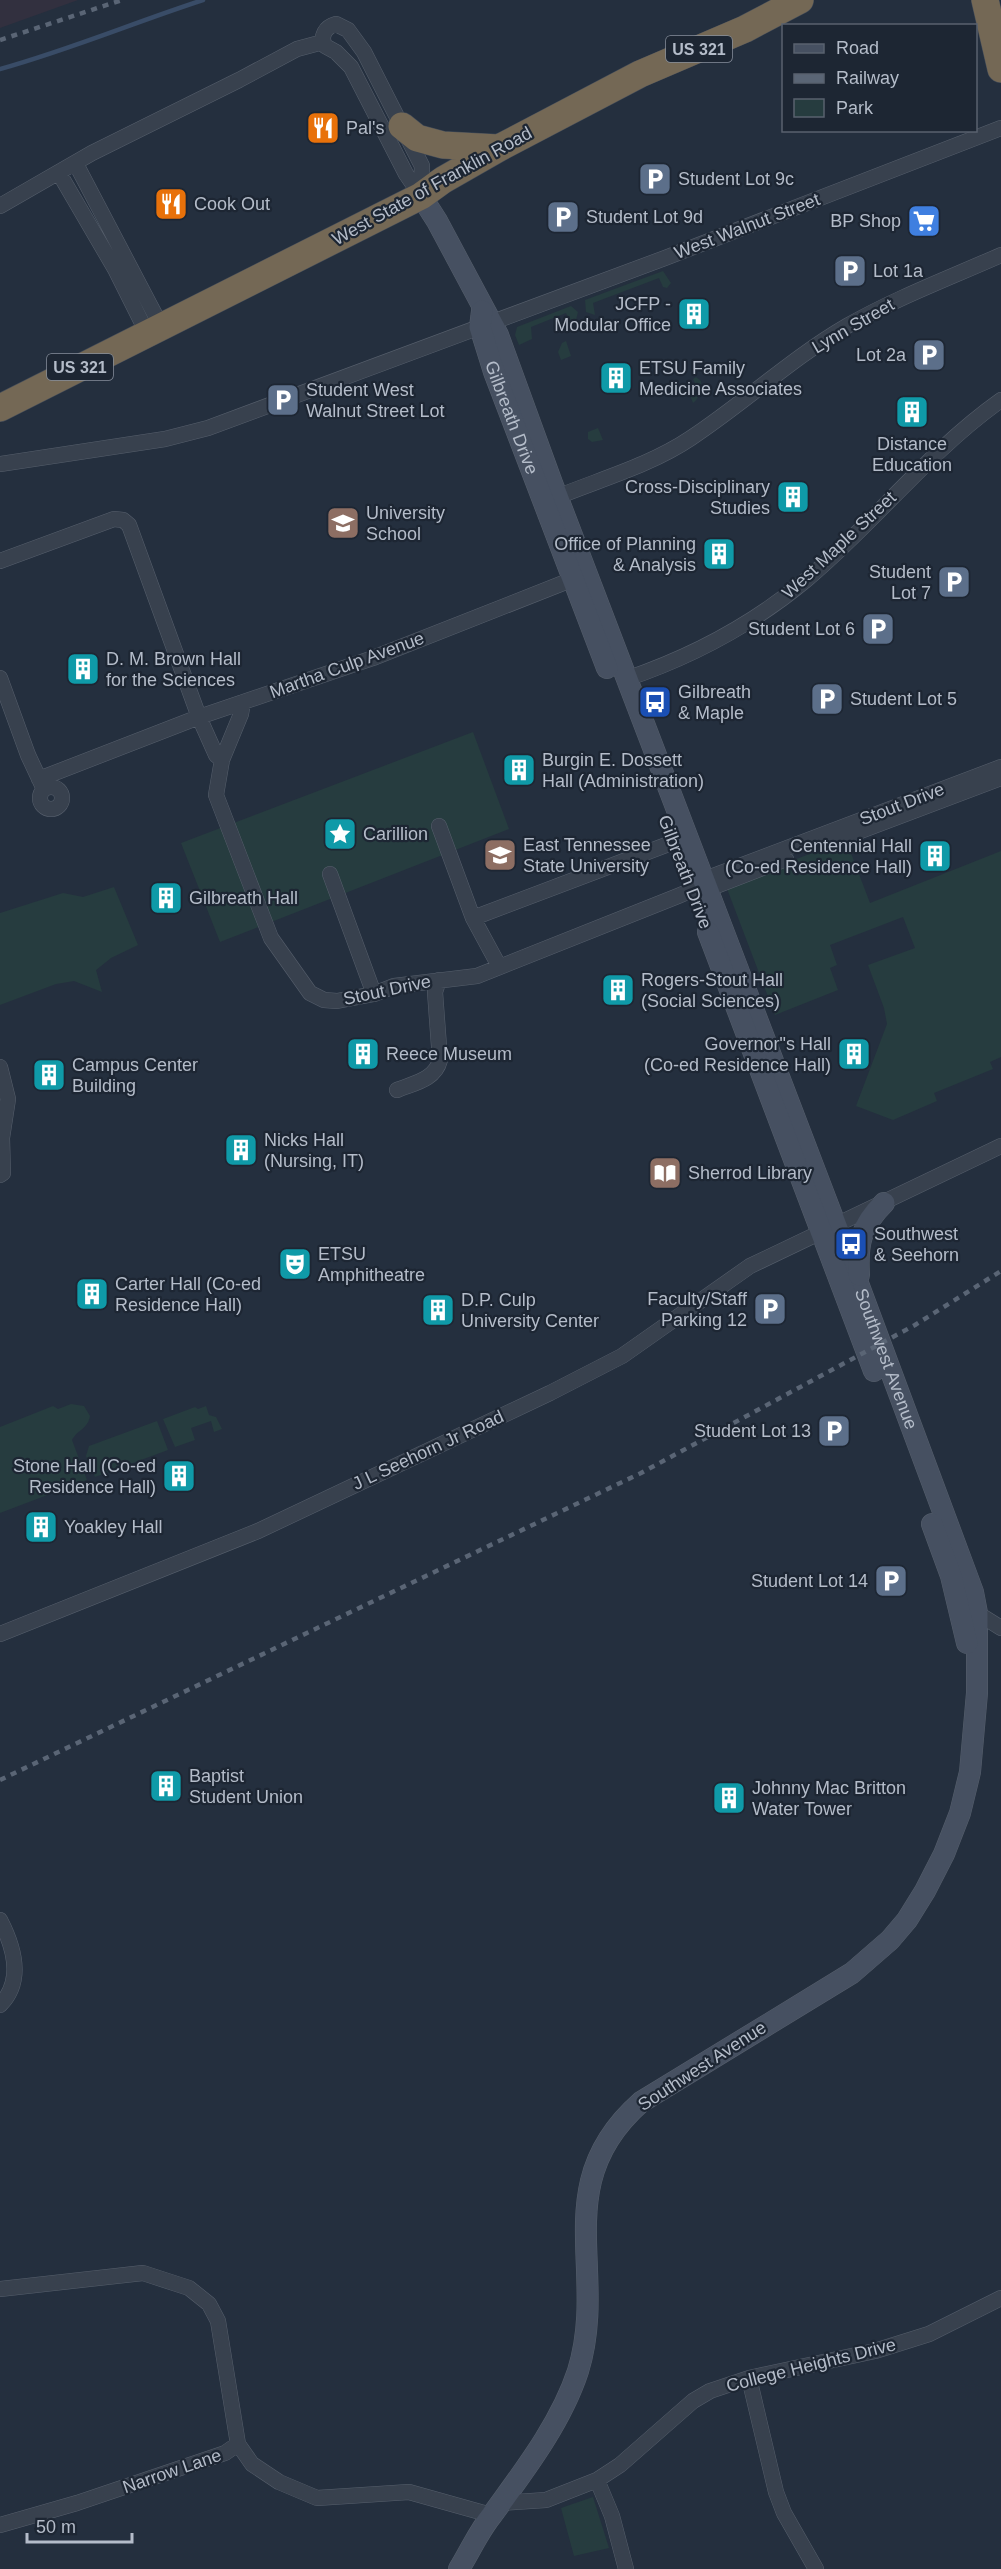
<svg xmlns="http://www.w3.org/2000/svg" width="1001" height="2569" viewBox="0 0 1001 2569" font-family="Helvetica,sans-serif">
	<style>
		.medical { fill: #32303f }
		.green { fill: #263c3f }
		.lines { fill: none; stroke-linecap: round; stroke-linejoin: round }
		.stream { stroke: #394c67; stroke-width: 4.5 }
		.street-casing { stroke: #565f6c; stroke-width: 16 }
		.secondary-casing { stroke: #565f6c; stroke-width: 22 }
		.highway-casing { stroke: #434c59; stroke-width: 28 }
		.street { stroke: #38414e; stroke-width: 15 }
		.secondary { stroke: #465061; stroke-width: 21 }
		.highway { stroke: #746855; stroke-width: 27 }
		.rail { stroke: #5a6575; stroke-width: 4.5; stroke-dasharray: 6 6; stroke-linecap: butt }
		.labels { text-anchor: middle; stroke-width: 4.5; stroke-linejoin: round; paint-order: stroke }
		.shield { fill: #1d2633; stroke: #878f9c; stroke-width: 1.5 }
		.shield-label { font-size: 16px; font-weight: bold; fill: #b4bcc9 }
		.poi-label { font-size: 18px; fill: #b4bcc9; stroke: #1d2633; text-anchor: start }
		.street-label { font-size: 18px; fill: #b4bcc9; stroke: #1d2633 }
	</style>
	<rect width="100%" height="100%" fill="#242f3e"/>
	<path class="medical" d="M0,0H78L0,28Z"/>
	<path class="green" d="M663,271L671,283L667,288L663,287L659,278L593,303L595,315L586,312L585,300Z
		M571,306L578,312L576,320L572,325L566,313L531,327L532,339L519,345L515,335L517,327Z
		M566,341L571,356L561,360L558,352L562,343Z
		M696,377L701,381C702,389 700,398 693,403L689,393L698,389L693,379Z
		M598,428L603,440L592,442L588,439V432Z
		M473,732L509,829L220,942L181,843Z
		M846,840L870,903L1001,851V1057L990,1062L993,1069L934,1093L937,1101L893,1120L856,1106L887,1024L884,1008L868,965L915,948L903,917L830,945L837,965L830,968L838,990L775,1015L726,886Z
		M114,887L138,945L111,958L96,970L102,992L74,981L56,984L0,1005V913L63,893L83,897Z
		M71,1404L84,1406L90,1416C88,1429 77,1430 72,1440L87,1480L0,1513V1427L53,1406L58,1409Z
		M206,1406L209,1415L216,1417L222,1429L214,1432L211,1421L191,1428L195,1440L175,1447L163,1419L195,1407L198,1409Z
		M157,1421L168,1450L95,1477L86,1456L89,1446Z
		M593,2497L609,2548L574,2556L561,2508Z"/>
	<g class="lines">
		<path class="stream" d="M0,69C69,50 135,22 203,0"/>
		<g class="street-casing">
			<path id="street" d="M336,24L348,30L364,52L422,166L421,196L406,174L351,67L336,52L325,46C320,36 325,27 336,24Z
				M76,164L161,326
				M59,173L115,269L147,333
				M0,206L92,153L239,80L297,49L323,42
				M0,464L165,439L208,428L665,258L1001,128
				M557,497C601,479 651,465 691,438C744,403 792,358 847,326C896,298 949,278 1001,255
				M0,561L114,519L123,520L129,525L199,717L216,755L222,760
				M0,678L28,755L43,787
				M626,679C691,657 753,624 806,580C874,523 929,451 1001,400
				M243,702L241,714L222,760L216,795L271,938L310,993L324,1000L337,1001L374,994L394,986L477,976L678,896L704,885L713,876L1001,767
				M39,779L199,717L373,658L581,576
				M40 798a11 11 0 1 1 22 0a11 11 0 1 1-22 0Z
				M439,826L473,918L499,966
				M834,841L1001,778
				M330,874L374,994
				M704,885L716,886L786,859
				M473,918L674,842
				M0,1067L8,1099L2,1138L3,1173L0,1175
				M397,1090C414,1083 435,1080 440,1060L435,992L439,980
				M970,1614L977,1613L1001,1628
				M0,1634L258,1531L550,1393L622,1356L750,1266L1001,1146
				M0,1920C14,1947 24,1981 0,2005
				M0,2289L143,2273L189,2288L209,2304L218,2321L238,2444L252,2464L279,2482L317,2498L409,2492L491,2515
				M749,2378L776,2492L784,2513L816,2569
				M597,2480L612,2516L626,2569
				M502,2503L546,2500L597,2480L620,2465L693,2401L710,2391L749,2378L875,2351L929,2334L1001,2298
				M0,2525L77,2503L225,2453L238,2444"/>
		</g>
		<g class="secondary-casing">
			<g id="secondary">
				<path id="s1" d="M421,196L437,221L498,335L552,483L859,1286L973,1592L977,1613V1693L970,1772L960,1813L944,1854L925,1891L907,1920L890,1940L852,1973L641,2102C547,2185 609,2271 578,2371C561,2423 524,2471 492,2515C479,2531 470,2551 459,2569"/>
				<path id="s2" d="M482,311L480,327L494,372L607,668"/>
				<path d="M708,932L874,1371"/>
				<path d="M859,1275C857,1243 861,1226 884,1203"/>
				<path d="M932,1524L951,1576L967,1643"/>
			</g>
		</g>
		<g class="highway-casing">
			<path id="highway" d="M985,0L1001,69
				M402,126L417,138L443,145L499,148
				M0,408L421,196L443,180L499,148L640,74L745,29L800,0"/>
		</g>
		<use href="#street" class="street"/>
		<use href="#secondary" class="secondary"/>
		<use href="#highway" class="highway"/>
		<path class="rail" d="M0,40L122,0
			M0,1780L641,1473L915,1325L1001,1271"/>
	</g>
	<defs>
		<g id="restaurant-square" transform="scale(1.725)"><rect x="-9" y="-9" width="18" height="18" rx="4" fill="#e8710a" stroke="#1d2633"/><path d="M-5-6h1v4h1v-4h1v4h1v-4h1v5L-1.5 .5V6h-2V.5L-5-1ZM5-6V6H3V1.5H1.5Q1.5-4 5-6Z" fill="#fff"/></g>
		<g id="parking-square" transform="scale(1.725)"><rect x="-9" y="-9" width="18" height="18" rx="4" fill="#5c6f8a" stroke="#1d2633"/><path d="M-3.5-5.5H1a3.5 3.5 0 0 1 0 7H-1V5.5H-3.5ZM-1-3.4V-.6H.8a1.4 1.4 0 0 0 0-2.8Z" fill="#fff"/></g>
		<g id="supermarket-square" transform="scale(1.725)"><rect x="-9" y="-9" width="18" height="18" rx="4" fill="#3f7fe0" stroke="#1d2633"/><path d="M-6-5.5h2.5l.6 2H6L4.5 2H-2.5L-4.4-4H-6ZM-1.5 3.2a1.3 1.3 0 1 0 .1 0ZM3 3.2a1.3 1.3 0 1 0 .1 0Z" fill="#fff"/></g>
		<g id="building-square" transform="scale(1.725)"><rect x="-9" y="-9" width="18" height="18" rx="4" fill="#0f9aa8" stroke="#1d2633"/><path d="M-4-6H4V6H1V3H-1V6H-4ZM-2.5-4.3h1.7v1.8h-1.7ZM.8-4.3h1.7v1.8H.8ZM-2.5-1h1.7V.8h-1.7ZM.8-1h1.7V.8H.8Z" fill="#fff"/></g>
		<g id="school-square" transform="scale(1.725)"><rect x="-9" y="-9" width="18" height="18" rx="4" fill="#8d6e63" stroke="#1d2633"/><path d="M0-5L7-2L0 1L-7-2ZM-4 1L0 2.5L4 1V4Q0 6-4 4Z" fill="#fff"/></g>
		<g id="bus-square" transform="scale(1.725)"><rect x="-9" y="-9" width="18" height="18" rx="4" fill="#1a4fb4" stroke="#1d2633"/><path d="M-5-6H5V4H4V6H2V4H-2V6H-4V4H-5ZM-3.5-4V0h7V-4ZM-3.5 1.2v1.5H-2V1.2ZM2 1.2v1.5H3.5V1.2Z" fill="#fff"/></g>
		<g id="sight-square" transform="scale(1.725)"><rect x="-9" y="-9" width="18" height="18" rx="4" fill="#0f9aa8" stroke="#1d2633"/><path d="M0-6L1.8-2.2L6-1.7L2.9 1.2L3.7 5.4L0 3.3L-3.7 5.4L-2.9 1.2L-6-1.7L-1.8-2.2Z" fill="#fff"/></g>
		<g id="university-square" transform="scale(1.725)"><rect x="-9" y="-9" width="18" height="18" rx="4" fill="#8d6e63" stroke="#1d2633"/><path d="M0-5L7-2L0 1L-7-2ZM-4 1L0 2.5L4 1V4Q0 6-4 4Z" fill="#fff"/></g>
		<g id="library-square" transform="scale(1.725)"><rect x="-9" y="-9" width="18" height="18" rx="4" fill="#8d6e63" stroke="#1d2633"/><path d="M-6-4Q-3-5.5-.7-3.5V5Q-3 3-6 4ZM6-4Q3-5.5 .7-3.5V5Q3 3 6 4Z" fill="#fff"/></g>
		<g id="theatre-square" transform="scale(1.725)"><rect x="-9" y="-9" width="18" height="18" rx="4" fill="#0f9aa8" stroke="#1d2633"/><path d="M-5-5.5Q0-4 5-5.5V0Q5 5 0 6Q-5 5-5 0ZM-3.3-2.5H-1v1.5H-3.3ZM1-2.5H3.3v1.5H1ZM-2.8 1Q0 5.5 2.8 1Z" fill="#fff"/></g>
	</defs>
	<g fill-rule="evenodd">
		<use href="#restaurant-square" x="323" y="128"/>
		<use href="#parking-square" x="655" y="179"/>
		<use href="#restaurant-square" x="171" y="204"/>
		<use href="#parking-square" x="563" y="217"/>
		<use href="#supermarket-square" x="924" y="221"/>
		<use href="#parking-square" x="850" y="271"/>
		<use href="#building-square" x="694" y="314"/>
		<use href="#parking-square" x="929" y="355"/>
		<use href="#building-square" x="616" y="378"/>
		<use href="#parking-square" x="283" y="400"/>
		<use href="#building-square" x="912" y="412"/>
		<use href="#building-square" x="793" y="497"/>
		<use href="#school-square" x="343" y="523"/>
		<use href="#building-square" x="719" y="554"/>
		<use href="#parking-square" x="954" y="582"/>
		<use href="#parking-square" x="878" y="629"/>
		<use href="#building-square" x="83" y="669"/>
		<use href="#parking-square" x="827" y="699"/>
		<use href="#bus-square" x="655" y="702"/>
		<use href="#building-square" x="519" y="770"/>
		<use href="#sight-square" x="340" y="834"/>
		<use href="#university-square" x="500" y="855"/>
		<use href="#building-square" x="935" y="856"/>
		<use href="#building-square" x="166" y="898"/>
		<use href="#building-square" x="618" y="990"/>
		<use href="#building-square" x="363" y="1054"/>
		<use href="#building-square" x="854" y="1054"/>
		<use href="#building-square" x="49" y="1075"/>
		<use href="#building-square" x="241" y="1150"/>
		<use href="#library-square" x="665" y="1173"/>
		<use href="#bus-square" x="851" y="1244"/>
		<use href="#theatre-square" x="295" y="1264"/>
		<use href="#building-square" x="92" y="1294"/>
		<use href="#parking-square" x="770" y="1309"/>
		<use href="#building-square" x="438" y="1310"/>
		<use href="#parking-square" x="834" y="1431"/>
		<use href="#building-square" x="179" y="1476"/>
		<use href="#building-square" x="41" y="1527"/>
		<use href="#parking-square" x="891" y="1581"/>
		<use href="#building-square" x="166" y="1786"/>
		<use href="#building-square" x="729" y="1798"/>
	</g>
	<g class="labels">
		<g class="shield">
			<rect x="666" y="36" width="66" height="26" rx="4.5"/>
			<rect x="47" y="354" width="66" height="26" rx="4.5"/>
		</g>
		<g class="shield-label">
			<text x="699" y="55">US 321</text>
			<text x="80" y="373">US 321</text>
		</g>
		<g class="poi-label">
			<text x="346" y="134">Pal's</text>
			<text x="678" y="185">Student Lot 9c</text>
			<text x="194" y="210">Cook Out</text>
			<text x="586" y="223">Student Lot 9d</text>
			<text x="901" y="227" text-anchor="end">BP Shop</text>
			<text x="873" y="277">Lot 1a</text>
			<text x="671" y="310" text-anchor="end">JCFP -<tspan x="671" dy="21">Modular Office</tspan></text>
			<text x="906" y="361" text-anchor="end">Lot 2a</text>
			<text x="639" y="374">ETSU Family<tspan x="639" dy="21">Medicine Associates</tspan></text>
			<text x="306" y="396">Student West<tspan x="306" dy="21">Walnut Street Lot</tspan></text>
			<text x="912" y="450" text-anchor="middle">Distance<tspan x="912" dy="21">Education</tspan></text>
			<text x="770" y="493" text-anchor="end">Cross-Disciplinary<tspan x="770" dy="21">Studies</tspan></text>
			<text x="366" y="519">University<tspan x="366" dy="21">School</tspan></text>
			<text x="696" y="550" text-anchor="end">Office of Planning<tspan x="696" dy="21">&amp; Analysis</tspan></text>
			<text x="931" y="578" text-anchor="end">Student<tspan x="931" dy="21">Lot 7</tspan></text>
			<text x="855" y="635" text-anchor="end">Student Lot 6</text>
			<text x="106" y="665">D. M. Brown Hall<tspan x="106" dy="21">for the Sciences</tspan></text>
			<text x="678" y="698">Gilbreath<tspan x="678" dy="21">&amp; Maple</tspan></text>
			<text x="850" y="705">Student Lot 5</text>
			<text x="542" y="766">Burgin E. Dossett<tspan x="542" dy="21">Hall (Administration)</tspan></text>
			<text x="363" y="840">Carillion</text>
			<text x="523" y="851">East Tennessee<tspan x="523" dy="21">State University</tspan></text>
			<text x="912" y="852" text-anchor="end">Centennial Hall<tspan x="912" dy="21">(Co-ed Residence Hall)</tspan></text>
			<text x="189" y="904">Gilbreath Hall</text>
			<text x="641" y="986">Rogers-Stout Hall<tspan x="641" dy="21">(Social Sciences)</tspan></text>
			<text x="831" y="1050" text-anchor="end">Governor"s Hall<tspan x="831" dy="21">(Co-ed Residence Hall)</tspan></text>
			<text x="386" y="1060">Reece Museum</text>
			<text x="72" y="1071">Campus Center<tspan x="72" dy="21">Building</tspan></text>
			<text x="264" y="1146">Nicks Hall<tspan x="264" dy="21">(Nursing, IT)</tspan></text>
			<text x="688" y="1179">Sherrod Library</text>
			<text x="874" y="1240">Southwest<tspan x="874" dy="21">&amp; Seehorn</tspan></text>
			<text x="318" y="1260">ETSU<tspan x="318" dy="21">Amphitheatre</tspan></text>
			<text x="115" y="1290">Carter Hall (Co-ed<tspan x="115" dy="21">Residence Hall)</tspan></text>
			<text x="747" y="1305" text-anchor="end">Faculty/Staff<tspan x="747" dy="21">Parking 12</tspan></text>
			<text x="461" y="1306">D.P. Culp<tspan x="461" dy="21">University Center</tspan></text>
			<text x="811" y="1437" text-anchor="end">Student Lot 13</text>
			<text x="156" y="1472" text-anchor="end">Stone Hall (Co-ed<tspan x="156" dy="21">Residence Hall)</tspan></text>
			<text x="64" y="1533">Yoakley Hall</text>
			<text x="868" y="1587" text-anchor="end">Student Lot 14</text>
			<text x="189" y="1782">Baptist<tspan x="189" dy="21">Student Union</tspan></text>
			<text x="752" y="1794">Johnny Mac Britton<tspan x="752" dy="21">Water Tower</tspan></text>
		</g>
		<g class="street-label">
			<text transform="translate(432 186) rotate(-29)" y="6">West State of Franklin Road</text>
			<text transform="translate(747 226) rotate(-21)" y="6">West Walnut Street</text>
			<text transform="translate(853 326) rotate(-30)" y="6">Lynn Street</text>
			<text dy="6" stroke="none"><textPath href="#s2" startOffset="112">Gilbreath Drive</textPath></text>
			<text transform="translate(839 545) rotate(-43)" y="6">West Maple Street</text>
			<text transform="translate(347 665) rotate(-20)" y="6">Martha Culp Avenue</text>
			<text transform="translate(902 804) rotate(-21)" y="6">Stout Drive</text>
			<text transform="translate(685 872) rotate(69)" y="6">Gilbreath Drive</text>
			<text transform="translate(387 990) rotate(-12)" y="6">Stout Drive</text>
			<text dy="6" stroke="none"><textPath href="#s1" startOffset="1254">Southwest Avenue</textPath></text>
			<text transform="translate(428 1450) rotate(-25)" y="6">J L Seehorn Jr Road</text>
			<text transform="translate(702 2066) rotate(-33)" y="6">Southwest Avenue</text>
			<text transform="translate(811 2365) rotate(-14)" y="6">College Heights Drive</text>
			<text transform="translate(172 2471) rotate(-19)" y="6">Narrow Lane</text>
		</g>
	</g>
	<rect x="782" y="24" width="195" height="108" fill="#1d2633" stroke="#59626f" stroke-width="1.5"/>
	<rect x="794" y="44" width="30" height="9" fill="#465061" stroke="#59626f" stroke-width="1.5"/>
	<text x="836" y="54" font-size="18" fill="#b4bcc9">Road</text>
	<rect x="794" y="74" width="30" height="9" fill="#5a6575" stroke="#59626f" stroke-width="1.5"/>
	<text x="836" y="84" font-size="18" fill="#b4bcc9">Railway</text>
	<rect x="794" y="99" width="30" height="18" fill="#263c3f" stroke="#59626f" stroke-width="1.5"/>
	<text x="836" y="114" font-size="18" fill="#b4bcc9">Park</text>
	<path d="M27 2533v9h105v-9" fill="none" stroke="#b4bcc9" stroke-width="3"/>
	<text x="36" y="2533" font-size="18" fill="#b4bcc9" stroke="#1d2633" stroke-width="4.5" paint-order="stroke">50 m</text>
</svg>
